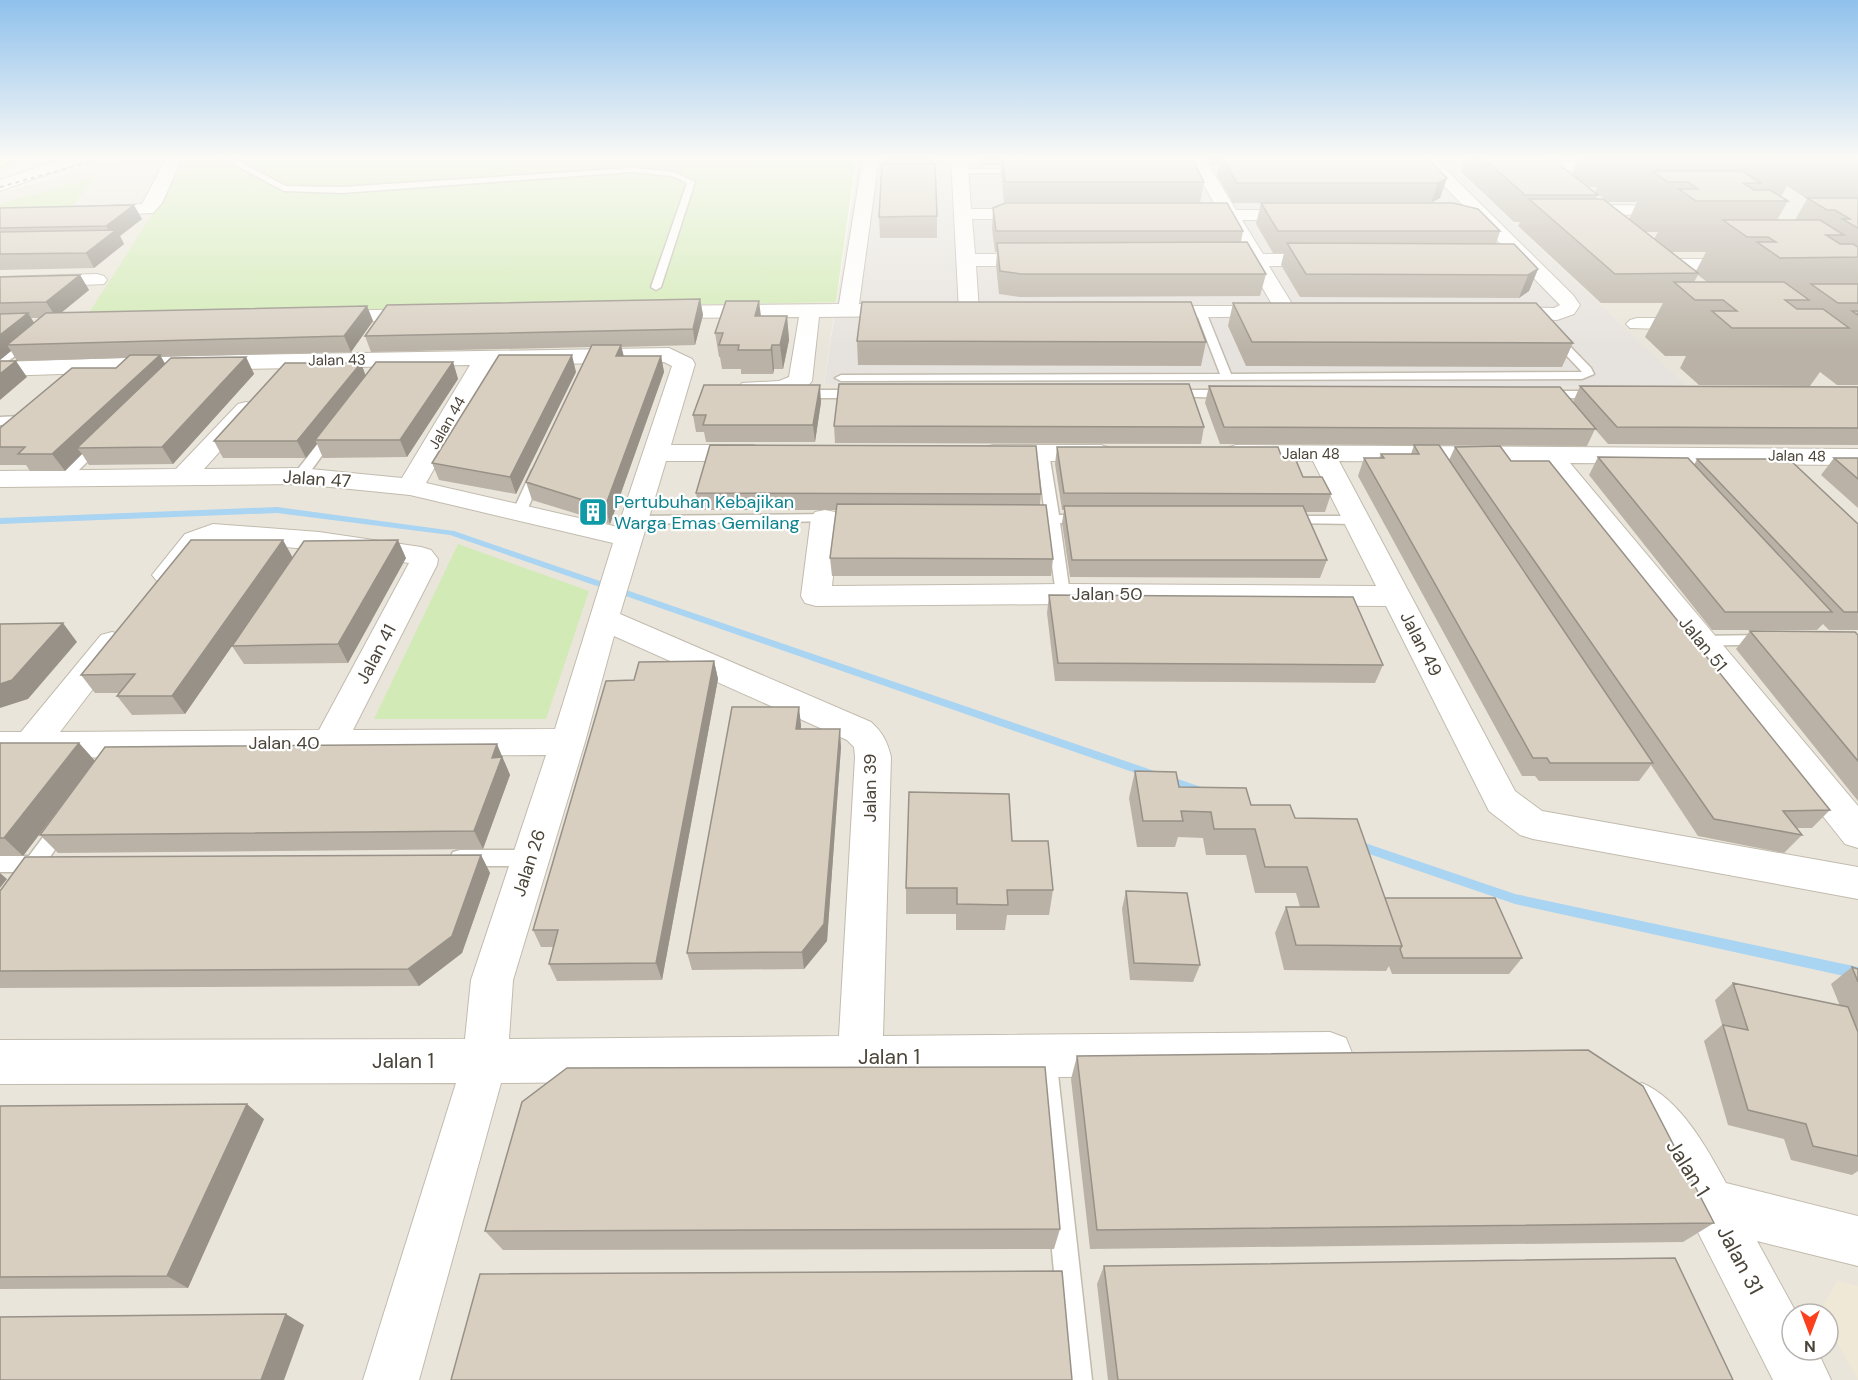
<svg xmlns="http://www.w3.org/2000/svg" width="1858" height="1380" viewBox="0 0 1858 1380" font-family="'DM Sans',sans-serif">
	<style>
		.residential { fill: #eae5da; fill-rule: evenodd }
		.industrial { fill: #e6e2dd }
		.education { fill: #efe8d6 }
		.green { fill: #d2eab5 }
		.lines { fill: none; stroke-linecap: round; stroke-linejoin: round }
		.stream { fill: #a9d4f2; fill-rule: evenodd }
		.lane-casing { stroke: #c2bbae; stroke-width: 3 }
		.street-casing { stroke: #c2bbae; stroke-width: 2 }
		.primary-casing { stroke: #e6c16a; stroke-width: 2 }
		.lane { fill: #fff; fill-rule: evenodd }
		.street { fill: #fff; fill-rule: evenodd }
		.primary { fill: #ffe39c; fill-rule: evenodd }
		.rail { stroke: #9a9a9a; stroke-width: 2; stroke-dasharray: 4 4; stroke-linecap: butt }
		.wall { fill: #bab2a6; fill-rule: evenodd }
		.shaded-wall { fill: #979187 }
		.building { fill: #d8cfc1; stroke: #979187; stroke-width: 1.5 }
		.labels { text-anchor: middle; stroke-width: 4.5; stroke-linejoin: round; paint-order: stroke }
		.far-street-label { font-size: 15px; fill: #4b4439; stroke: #fff }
		.street-label { font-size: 18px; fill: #4b4439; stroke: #fff }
		.culture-label { font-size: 18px; fill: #0d838f; stroke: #fff; text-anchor: start }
		.near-street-label { font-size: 21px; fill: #4b4439; stroke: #fff }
	</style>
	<rect width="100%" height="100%" fill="#f6f3ec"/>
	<path class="residential" d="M130,157H189L93,316L836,302L824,383L1686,387L1448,160L1821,158L1858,178V1380H0V193ZM1792,1314H1828V1350H1792Z"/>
	<path class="industrial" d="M859,157H1700L1702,158L1448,161L1687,387L824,384Z"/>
	<path class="education" d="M1837,1281L1858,1286V1380L1828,1326V1314L1820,1312Z"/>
	<path class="green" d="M189,157H856L836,302L87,316Z
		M94,178L70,210L0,212V204Z
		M458,544L589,591L546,719H374Z"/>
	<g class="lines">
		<path class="stream" d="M277,507L454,531L1207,789L1209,792L1207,795L1203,796L1199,795L450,535L277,513L0,524V518Z
			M1353,839L1515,894L1858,967V979L1515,904L1349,847L1347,844L1349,841Z"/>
		<g class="lane-casing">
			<path id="lane" d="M220,157H231L286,186L342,187L632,168L674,172L695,182L661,287L656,290L651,287L687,183L672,176L632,172L342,193L284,191Z
				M960,169H1021L1025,171L1021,173H957L956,171Z
				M1201,309L1206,312L1231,374L1582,372L1550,338L1549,336L1554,333L1558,334L1591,368L1594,374L1582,379L841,381L835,378L841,375L1220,374L1196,312Z
				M29,338L34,341L33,343L0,367V358Z
				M801,386L819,390H861L867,394L861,398H818L797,391V387Z
				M1172,390H1227L1233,394L1227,398L1168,396L1166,394Z
				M1544,391H1599L1605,395L1599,399L1540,397V393Z
				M21,416L25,417V423L0,425V417Z
				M333,428L339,432L305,479H295L293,476L295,473L329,429Z
				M100,438L104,439L106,442L104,445L68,481H58L56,478L58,475L96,439Z
				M1043,449L1049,453L1059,515H1083L1090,519L1083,523H1060L1070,594L1063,599L1056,594L1046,523H1025L1018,519L1025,515H1045L1037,453Z
				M538,466L544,470L526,513L524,516H514L512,513L532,470Z
				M834,514L839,515L841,518L839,521L635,524L628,520L635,516Z
				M1289,516H1357L1364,520L1357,524L1284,523L1282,520L1284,517Z
				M1764,635L1770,636L1772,640L1770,644L1700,646L1694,645L1692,641L1694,637L1700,636Z
				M62,819L69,821L71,826L48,860L51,864L48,870L30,878L23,876L21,872H0V856H29L55,821Z
				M460,850H531L538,852L541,858L538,864L531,866H460L453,864L450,858L453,852Z
				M1045,1045L1053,1048L1056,1056L1092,1380H1064L1034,1056L1037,1048Z"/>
		</g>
		<g class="street-casing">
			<path id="street" d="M66,157H90L88,160L0,191V180Z
				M167,157H183L162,203L153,213L0,221V211L142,204Z
				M863,157H879L859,304H907L914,306L917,310L914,314L907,316L819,317L812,381C799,399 761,398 742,393L738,388L742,383L779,381L789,377L799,317L659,318L652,316L649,312L652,308L659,306L839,304Z
				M951,157H967L971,209H1036L1042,210L1045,214L1042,218L1036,219H972L975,254H1040L1047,256L1050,260L1047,264L1040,266H976L979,311L976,315L969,317L962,315L959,311Z
				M1188,157H1204L1236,210H1303L1309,211L1312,215L1309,219L1303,220H1242L1263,254H1328L1335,256L1338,260L1335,264L1328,266H1269L1297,312L1294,316L1151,318L1144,316L1141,312L1144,308L1151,306H1273L1250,266L1205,264L1202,260L1205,256L1244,254L1224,220L1183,219L1180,215L1183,211L1218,210Z
				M1416,157H1433L1573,295L1580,305L1574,314L1557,320L1495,317L1492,313L1495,309L1502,307L1554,308L1560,305Z
				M1516,161H1621L1629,166L1621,171L1510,169L1508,166Z
				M1603,205L1678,206L1684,207L1687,211L1684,215L1678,216L1597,214L1594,210L1597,206Z
				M1672,259H1744L1751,261L1754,265L1751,269L1744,271L1665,269L1662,265L1665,261Z
				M97,274L104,276L107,280L104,284L0,289V277Z
				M424,309L431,311L434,315L431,319L326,323L319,321L316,317L319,313L326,311Z
				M1637,318H1695L1702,320L1706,324L1702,328L1695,330L1630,328L1626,324L1630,320Z
				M669,348L692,359L695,364L671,445H753L762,448L766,453L762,458L753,461H666L620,614L871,722C883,733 887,741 891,757L883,1036L1330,1032L1346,1038L1352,1053L1346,1068L1330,1074L501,1083L419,1380H363L456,1083L0,1084V1040L465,1039L471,980L546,755L0,758V732H21L101,635L112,632L123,635L128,643L60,732L319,730L409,563L319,550L217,541C190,553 188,590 157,581L152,575L185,534L213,524L319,532L421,547L431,550L438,559L437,565L353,730L555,729L613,543L410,495L300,484L0,487V471L176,469L238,404L246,402L254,404L258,409L204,469L300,468L402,478L470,365L183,370L0,376V362L183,356ZM664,362L672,366L618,527L426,483L492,365ZM614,636L847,740L854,747L855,757L839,1036L509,1039L513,980L585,742Z
				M993,445H1101L1110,448L1114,453L1110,458L1101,461H993L984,458L980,453L984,448Z
				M1236,445L1858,449V465L1570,463L1858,806V848L1845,844L1543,463L1339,461L1515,791L1542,811L1858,867V899L1533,839L1520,835L1489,811L1386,606L1063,604L816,606L805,603L801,596L811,518L815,512L825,510L835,512L839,518L832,586L1063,584L1376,586L1313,461H1236L1227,458L1223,453L1227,448Z
				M1642,1083C1680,1099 1707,1148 1726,1183L1858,1216V1266L1757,1241L1797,1314H1792V1350H1817L1831,1380H1773L1669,1175L1626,1122L1619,1106L1626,1090Z"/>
		</g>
		<g class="primary-casing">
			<path id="primary" d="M0,157H21L19,160L0,167Z"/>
		</g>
		<use href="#lane" class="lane"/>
		<use href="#street" class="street"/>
		<use href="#primary" class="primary"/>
		<path class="rail" d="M0,187L108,157"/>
	</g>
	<path class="wall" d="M883,157H934L937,216V238H880L879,217Z
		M981,157H1191L1204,182L1200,203L1004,202L1001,175V165H981Z
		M1207,157H1426L1447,178L1440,198L1431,203L1500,231L1496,244L1538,269L1529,291L1519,298L1300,297L1281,265L1284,253H1273L1256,224L1261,203H1302H1233L1217,175L1219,166H1212Z
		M1466,157H1550L1572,174L1579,157H1858V385H1837L1820,372L1810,386L1699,385L1680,368L1686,356H1665L1645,337L1663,303H1601L1518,226L1520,222H1514L1461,172ZM1787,186L1807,199L1795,220H1777L1788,201L1781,197ZM1588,187H1597L1595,192L1608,202H1637L1629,219L1596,199L1598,195ZM1645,232H1658L1654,239ZM1670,252H1706L1696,271ZM1698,275L1707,282H1694Z
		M0,208L142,219L120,236L124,244L94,268L0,270Z
		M993,208L1243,231L1241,242L1266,274L1260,296L1020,297L999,294L996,265L997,252H995L992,229Z
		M80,275L89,290L61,313L367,306L373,321L351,352L161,357L165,364L246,357L254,374L173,464L89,465L82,454L65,471H30L26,465H0V428L116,368L127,358L17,361L11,351L0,360V277ZM31,318H40L34,323Z
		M700,299L703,315L695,345L621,347L623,356H661L664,372L610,524L532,500L526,482L591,347L371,352L365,336Z
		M1233,303L1573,343L1562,367L1246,366L1228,326Z
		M761,316H787L789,340L783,369H774L773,374H741V369H722L720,357H719L715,333Z
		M857,341L1206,342L1201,366L858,365Z
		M453,362L458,379L407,457L323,458L317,444L306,458H223L214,441L366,375Z
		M576,372L516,494L439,480L432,463Z
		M1209,386L1573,402L1580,386L1858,387V445L1608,444L1595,429L1587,446L1220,444L1205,403Z
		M821,402L815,442H706L704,432H696L693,415Z
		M834,426L1204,427L1201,444L835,443Z
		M1414,445L1449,460L1455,447L1511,461L1830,810L1812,828H1796L1802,835L1784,853L1698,836L1651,765L1639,781H1539L1535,776H1522L1358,476L1364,458H1379L1381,454H1411Z
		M1057,447L1282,458L1303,477L1331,494L1325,512H1305L1327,560L1320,578L1070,577L1062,523L1064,510H1062L1055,464Z
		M1598,457L1694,465L1697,459L1858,524V630H1829L1823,624L1817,630H1712L1589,475Z
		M1834,458H1858V508L1821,475Z
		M696,493L1041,494L1040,505L1053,559L1051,576H832L830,558L836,510H699Z
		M293,557L406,558L348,663L244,664L232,646L185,714L132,715L117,696L120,693H95L81,675Z
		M1049,595L1383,665L1375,683L1055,681L1047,613Z
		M1750,631L1858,635V801L1736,649Z
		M714,661L718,679L662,980L557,981L549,964L553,947H541L533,930L634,680Z
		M801,725V729L841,747L827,941L804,969L692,970L687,953Z
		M0,743H79L95,761L23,856H0Z
		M505,762V763L510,775L483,849L58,853L40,835Z
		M1135,771L1179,787L1251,805L1295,818L1385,898L1522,958L1509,974H1392L1389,966L1386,971L1284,970L1275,933L1286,907H1300L1296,893H1255L1246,855H1206L1203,838L1178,837L1175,847H1137L1129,798Z
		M1012,841L1053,890L1049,915H1007L1005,930H956V914H906V888Z
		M481,855L490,873L462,953L419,986L0,988V891Z
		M1126,891L1200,965L1193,982L1130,980L1122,909Z
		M1852,967L1858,969V1171L1852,1175L1791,1160L1784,1139L1728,1125L1704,1041L1722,1025L1715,1000L1733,983L1840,1006L1831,984Z
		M1077,1056L1714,1223L1683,1242L1090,1249L1071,1079Z
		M0,1106L264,1119L188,1288L0,1289Z
		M1060,1229L1054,1249L503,1250L485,1231Z
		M1104,1266L1733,1380H1108L1097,1284Z"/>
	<path class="shaded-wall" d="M1447,178L1440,198L1431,203L1438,183Z
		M134,205L142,219L120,236L124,244L94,268L86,253L111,234L106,226Z
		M1538,269L1529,291L1519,298L1528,275Z
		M80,275L89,290L56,317L46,302Z
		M700,299L703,315L695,345L693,329Z
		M759,301L762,324L755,316Z
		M367,306L373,321L351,352L344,336Z
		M28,313L38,329L7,345L11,351L0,360V335Z
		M787,316L789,340L783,369L780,345Z
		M621,345L625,361L616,356Z
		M772,345L774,369L773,374L771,350Z
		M160,355L170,372L77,448L82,454L65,471L52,454Z
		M572,355L576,372L516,494L510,477Z
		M661,356L664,372L610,524L605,507Z
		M246,357L254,374L173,464L162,447Z
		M16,361L27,377L0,400V374Z
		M453,362L458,379L407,457L400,440Z
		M361,363L367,379L315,440L317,444L306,458L297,441Z
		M820,385L821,402L815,442L813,425Z
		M283,540L293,558L185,714L172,696Z
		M398,540L406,558L348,663L338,644Z
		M63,623L77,642L28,699L0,708V684Z
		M714,661L718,679L662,980L656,963Z
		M799,707L801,725L799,747L796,729Z
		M840,729L841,747L827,941L804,969L802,952Z
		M79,743L95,761L23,856L4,838Z
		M497,744L510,775L483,849L474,831L492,758Z
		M481,855L490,873L462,953L419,986L408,969Z
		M0,873L7,879L0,888Z
		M247,1104L264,1119L188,1288L167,1276Z
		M286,1314L304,1325L284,1380H261Z"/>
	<path class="building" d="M1002,157H1191L1204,182H1005Z
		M1222,157H1426L1447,178L1438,183H1237Z
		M1482,157H1550L1598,195H1525Z
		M882,164H935L937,216L879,217Z
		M1652,171H1742L1761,183H1743L1754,190H1770L1788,201H1696L1679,189H1698L1688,182H1668Z
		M1807,198H1858V228L1842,219H1850L1835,210H1827Z
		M1529,199H1603L1698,273L1615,274Z
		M1005,203H1227L1243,231H996L993,208Z
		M1261,203H1453L1478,209L1500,231H1278Z
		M134,205L106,226L0,228V208Z
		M1723,220H1820L1844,235H1826L1840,244H1853L1858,247V257L1780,258L1757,242H1776L1768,237H1747Z
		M116,230L86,253L0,254V232Z
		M1247,242L1266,274H1021L1000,271L997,243Z
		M1287,243L1514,244L1538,269L1528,275L1306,274Z
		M80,275L46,302L0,303V277Z
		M1674,282H1784L1809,300H1785L1797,309H1823L1849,328H1732L1712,311H1737L1723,300H1695Z
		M1811,284H1858V303H1838Z
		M700,299L693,329L365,336L387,305Z
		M726,301H759L755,316H787L780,345H772L771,350H738L739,345H719L723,333H715Z
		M862,302H1191L1206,342L857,341Z
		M1233,303H1536L1573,343L1252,342Z
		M367,306L344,336L7,345L46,313Z
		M1852,311H1858V315Z
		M28,313L0,335V314Z
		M592,345H621L616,356H661L605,507L526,482Z
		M130,355H160L52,454H18L25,447H0V428L72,368H116Z
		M499,355H572L510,477L432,463Z
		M246,357L162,447L77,448L171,358Z
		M0,361H16L0,374Z
		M376,362H453L400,440H315Z
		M285,363H361L297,441H214Z
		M839,384H1189L1204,427L834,426Z
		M704,385H820L813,425H703L706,415H693Z
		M1209,386L1560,387L1596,429L1224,427Z
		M1580,386L1858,387V428L1617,427Z
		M710,445L1036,446L1041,494L696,493Z
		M1414,445H1439L1653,763H1550L1547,758H1533L1364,458H1384L1381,454H1419Z
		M1500,446L1511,461H1549L1830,810L1783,811L1802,835L1714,819L1455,447Z
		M1057,447H1278L1282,458H1295L1303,477H1322L1331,494L1064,493Z
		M1598,457L1688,458L1832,612H1725Z
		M1834,458H1858V479Z
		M1697,459H1789L1858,524V612H1844Z
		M837,504L1046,505L1053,559L830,558Z
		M1064,506H1303L1327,560H1072Z
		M191,540H283L172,696H117L135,674L81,675Z
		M398,540L338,644L232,646L304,541Z
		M1049,595L1353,597L1383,665L1058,663Z
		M63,623L12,680L0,684V624Z
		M1750,631L1855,632L1858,635V761Z
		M714,661L656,963L549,964L558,930H533L606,681L634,680L639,662Z
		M732,707H799L796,729H840L824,924L802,952L687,953Z
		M0,743H79L4,838H0Z
		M497,744L492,758L502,757L474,831L40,835L105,747Z
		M1135,771L1176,772L1179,787L1246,788L1251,805H1290L1295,818L1357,819L1402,946L1296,945L1286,907H1319L1307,867H1265L1255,829H1214L1211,812L1181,811L1183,821H1143Z
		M909,792L1009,794L1012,841H1048L1053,890H1007L1008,905L957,904V888H906Z
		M481,855L452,936L408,969L0,971V891L25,857Z
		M1126,891L1187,893L1200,965L1134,963Z
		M1385,898H1495L1522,958H1403L1400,949L1402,946Z
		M1852,967L1858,969V982Z
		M1733,983L1848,1007L1858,1032V1156L1813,1146L1806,1124L1748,1110L1723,1025L1748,1030Z
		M1588,1050L1643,1086L1714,1223L1097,1230L1077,1056Z
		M1045,1067L1060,1229L485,1231L522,1102L567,1068Z
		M247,1104L167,1276L0,1277V1106Z
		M1675,1258L1733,1380H1118L1104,1266Z
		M1062,1271L1072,1380H451L480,1274Z
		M286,1314L261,1380H0V1317Z"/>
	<linearGradient id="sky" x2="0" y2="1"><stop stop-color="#8fc1ec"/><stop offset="0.45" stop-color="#fbfaf6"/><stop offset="1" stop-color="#fbfaf6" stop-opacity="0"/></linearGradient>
	<rect width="1858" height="351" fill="url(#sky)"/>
	<defs>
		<g id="building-square" transform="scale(1.5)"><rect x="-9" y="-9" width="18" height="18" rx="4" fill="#0f9aa8" stroke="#fff"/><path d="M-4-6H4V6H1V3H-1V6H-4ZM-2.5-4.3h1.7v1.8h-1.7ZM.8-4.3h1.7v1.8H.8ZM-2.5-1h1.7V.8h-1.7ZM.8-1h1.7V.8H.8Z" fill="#fff"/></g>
	</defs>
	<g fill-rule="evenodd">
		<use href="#building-square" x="593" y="512"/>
	</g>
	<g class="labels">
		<g class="far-street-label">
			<text transform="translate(337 360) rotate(-1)" y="5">Jalan 43</text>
			<text transform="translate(447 423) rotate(-60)" y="5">Jalan 44</text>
			<text x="1311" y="459">Jalan 48</text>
			<text transform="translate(1797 456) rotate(1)" y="5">Jalan 48</text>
		</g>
		<g class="street-label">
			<text transform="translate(317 479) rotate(4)" y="6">Jalan 47</text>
			<text x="1107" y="600">Jalan 50</text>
			<text transform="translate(1421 644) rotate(63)" y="6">Jalan 49</text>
			<text transform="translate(1703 644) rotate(51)" y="6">Jalan 51</text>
			<text transform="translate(376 654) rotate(-62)" y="6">Jalan 41</text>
			<text x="284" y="749">Jalan 40</text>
			<text transform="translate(870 788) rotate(-90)" y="6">Jalan 39</text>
			<text transform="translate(529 863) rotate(-72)" y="6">Jalan 26</text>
		</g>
		<g class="culture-label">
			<text x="614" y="508">Pertubuhan Kebajikan<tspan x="614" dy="21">Warga Emas Gemilang</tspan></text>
		</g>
		<g class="near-street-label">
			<text x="889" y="1064">Jalan 1</text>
			<text x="403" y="1068">Jalan 1</text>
			<text transform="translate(1688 1168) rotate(58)" y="7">Jalan 1</text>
			<text transform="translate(1740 1260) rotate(62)" y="7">Jalan 31</text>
		</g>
	</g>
	<g transform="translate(1810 1332) rotate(180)"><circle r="28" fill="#ffffff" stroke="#b7b4b0" stroke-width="1.5"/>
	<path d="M0-4.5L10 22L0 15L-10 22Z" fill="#fc3f1d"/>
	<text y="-9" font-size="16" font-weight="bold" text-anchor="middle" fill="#4b4439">N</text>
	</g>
</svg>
